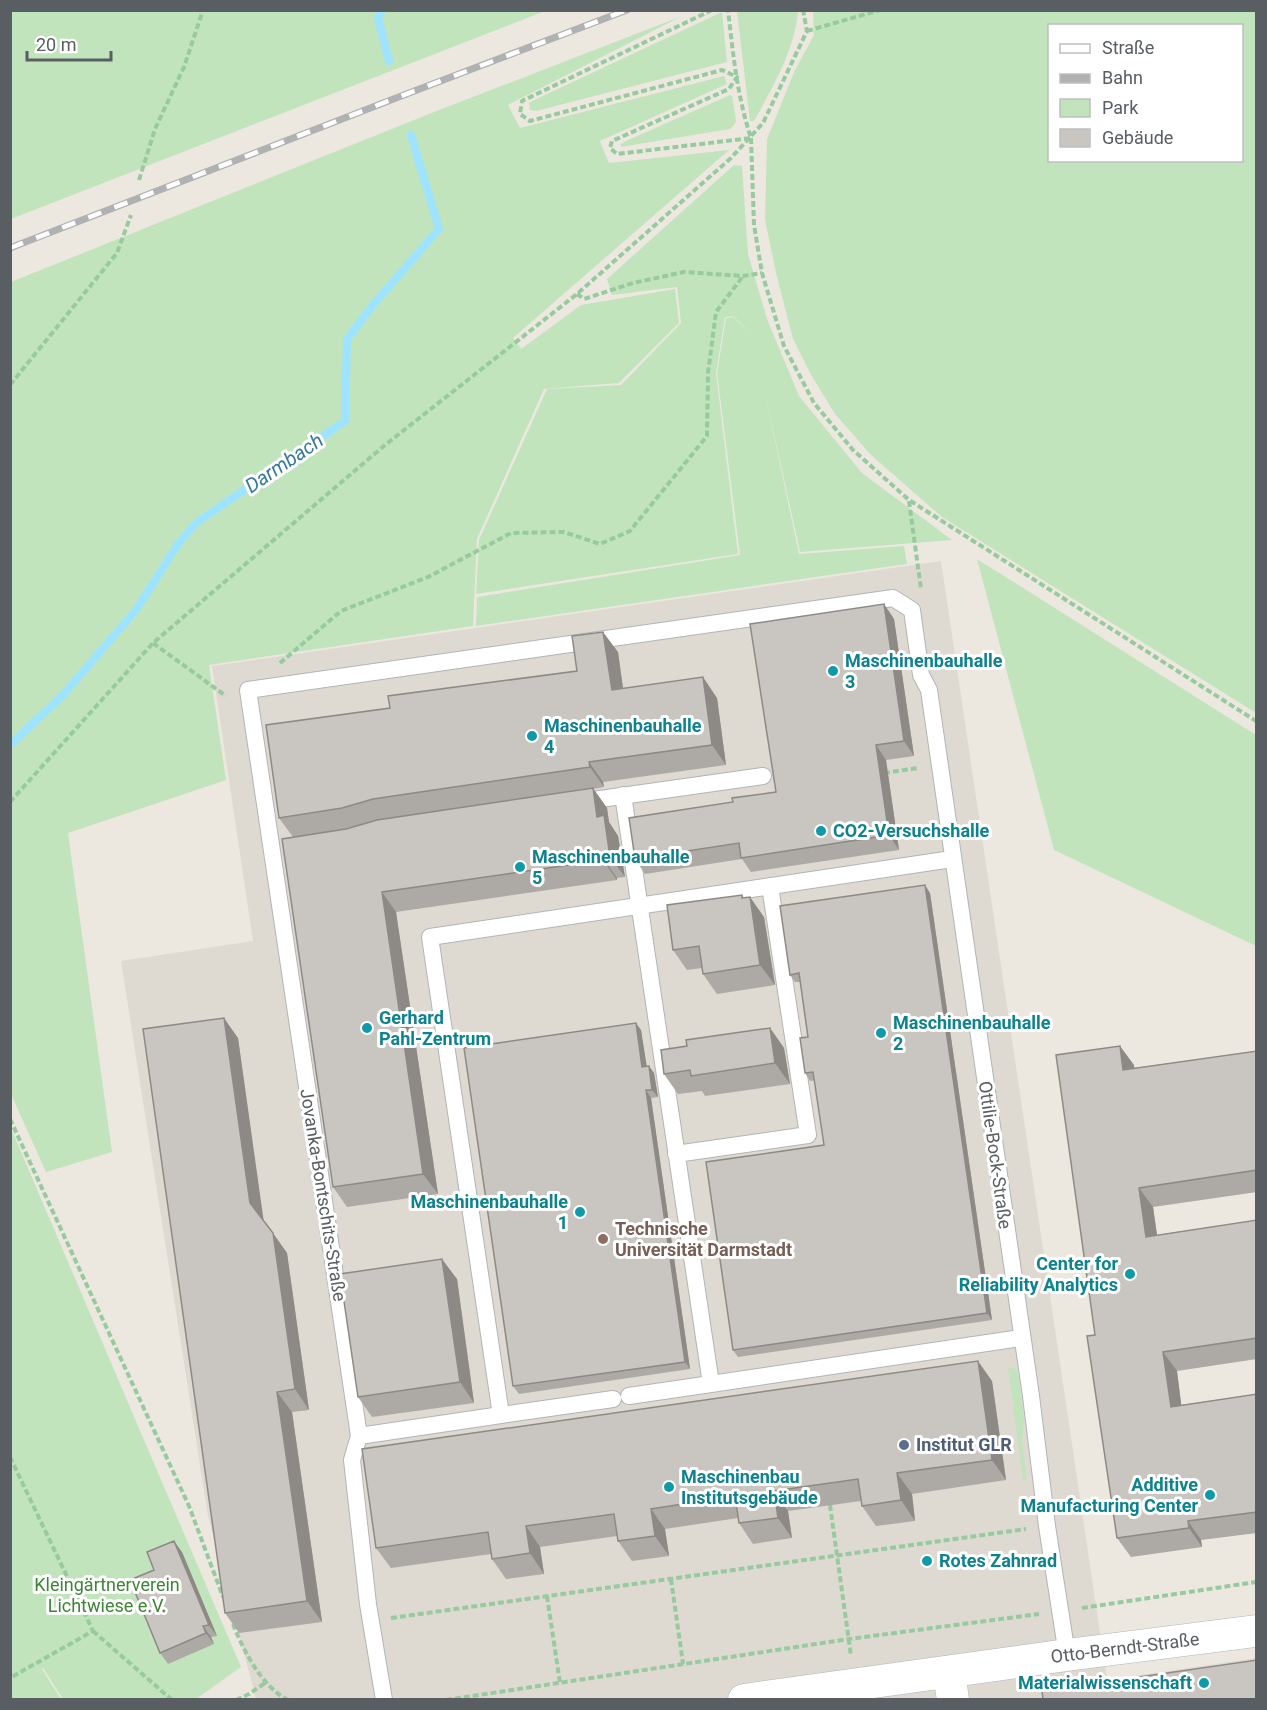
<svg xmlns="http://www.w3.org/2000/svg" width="1267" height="1710" viewBox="0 0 1267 1710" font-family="Roboto,sans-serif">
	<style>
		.education { fill: #ded9d1 }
		.green { fill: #c2e4bc; fill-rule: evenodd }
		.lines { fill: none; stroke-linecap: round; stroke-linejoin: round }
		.stream { stroke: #9ee3ff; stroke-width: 8 }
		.lane-casing { stroke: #b1b5b8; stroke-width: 18 }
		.street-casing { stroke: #b1b5b8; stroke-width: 33 }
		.path { stroke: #98ca9f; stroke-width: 4; stroke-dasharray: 6 3; stroke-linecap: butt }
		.lane { stroke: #fff; stroke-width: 16 }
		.street { stroke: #fff; stroke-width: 32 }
		.rail-casing { stroke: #b0b1b2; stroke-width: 7 }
		.rail { stroke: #fff; stroke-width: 4.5; stroke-dasharray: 14; stroke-linecap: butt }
		.wall { fill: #ada9a5 }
		.shaded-wall { fill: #8d8a86 }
		.building { fill: #c9c5c0; stroke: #8d8a86; stroke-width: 1.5 }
		.culture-dot { fill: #0f9aa8; stroke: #fff; stroke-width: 2 }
		.education-dot { fill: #8d6e63; stroke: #fff; stroke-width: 2 }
		.service-dot { fill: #5c6f8a; stroke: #fff; stroke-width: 2 }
		.labels { text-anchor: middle; stroke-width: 6; stroke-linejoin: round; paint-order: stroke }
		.culture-label { font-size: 18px; font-weight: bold; fill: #0d838f; stroke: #fff; text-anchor: start }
		.street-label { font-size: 18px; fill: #595e62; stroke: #fff }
		.education-label { font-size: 18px; font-weight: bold; fill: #785e54; stroke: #fff; text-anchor: start }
		.service-label { font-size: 18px; font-weight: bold; fill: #4e5e75; stroke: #fff; text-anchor: start }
		.park-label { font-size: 18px; fill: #3d8535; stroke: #fff }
		.water-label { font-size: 20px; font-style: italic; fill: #37789f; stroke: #fff }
	</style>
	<rect width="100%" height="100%" fill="#ece8e0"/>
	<path class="education" d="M941,561L1107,1680L1256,1658V1699H256L208,1516L121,961L253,941L212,666Z"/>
	<path class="green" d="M11,10H545V11L11,219Z
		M737,11H798C795,49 774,84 756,118L753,121H750Z
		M813,11H1256V713L942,517L871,455L835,414L810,373L793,339L777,277L765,220L767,139L795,70L814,35ZM1050,26H1242V160H1050Z
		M722,12L727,62L536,111L530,110L529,103L532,101Z
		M682,16L508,105L520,128L724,76L727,84L600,141L609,163L729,150L513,338L521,349L581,305L675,289L679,323L619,383L544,389L477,539L473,626L209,665L226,780L68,833L112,1152L46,1172L10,1092L11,282L429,114Z
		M730,95L732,96L736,120L735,124L730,129L621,147V144L626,141Z
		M734,165L742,166L748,254L767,319L799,396L862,473L952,540L800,552L765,393L799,554L904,546L907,564L476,626L477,597L740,555L717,373L726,318L733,317L754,336L733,316L725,317L716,373L738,554L476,594L479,540L547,389L621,385L681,323L677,287L612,295L607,279Z
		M977,559L1256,735V946L1054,850Z
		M10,1126L241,1667L196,1699H63L43,1668L28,1677L42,1669L61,1699H11Z
		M1008,1367L1016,1369L1018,1374L1024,1419L1022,1440L1027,1480L1023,1481Z"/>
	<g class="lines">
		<path class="stream" d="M382,10L378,18L389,61
			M10,745L62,696L136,610L178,544L196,523L345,421L347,339L373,305L439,229L411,135"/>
		<g class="lane-casing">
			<path id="lane" d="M623,795L711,1384L1021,1338
				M579,802L763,776
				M676,1154L808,1135L770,886
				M629,1396L711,1384
				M501,1415L613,1399
				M359,1436L501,1415L430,937L952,859
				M384,1700L368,1604L352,1460L359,1436L248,690L893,598L912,610L921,675L929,690L1031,1396L1047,1526L1067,1655"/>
		</g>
		<g class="street-casing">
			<path id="street" d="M949,1672L953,1700
				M744,1700L1067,1655L1256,1631"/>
		</g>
		<path class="path" d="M712,10L522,101L520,114L530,121L722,70L737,77L729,89L612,141L610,148L617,154L751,138C737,96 733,53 728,10
			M807,31L880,10
			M751,138L754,225L762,273L784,346L814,403L853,450L909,500L1256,721
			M139,180L155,129L184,67L203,10
			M577,294L584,299L633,283L684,272L743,276L762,273
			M10,385L117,253L131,215
			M909,501L921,589
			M153,643L226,696
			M280,663L341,611L428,577L511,533L564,532L600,544L630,531L707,436L708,373L716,312L743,276
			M884,773L918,768
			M10,802L153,643L385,445L577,294L731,158L763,123L807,31L803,10
			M10,1119L189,1506L223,1597
			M10,1457L93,1631L10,1678
			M830,1505L851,1656
			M671,1579L683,1664
			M547,1596L560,1683
			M1082,1608L1256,1582
			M391,1618L1026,1529
			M233,1624C243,1650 262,1687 288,1700
			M93,1631L172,1700
			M236,1700L249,1694L265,1683
			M446,1700L849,1639L1039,1614"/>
		<use href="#lane" class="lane"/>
		<use href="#street" class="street"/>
		<g class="rail-casing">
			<path id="rail" d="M10,248L396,98L627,10"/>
		</g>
		<use href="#rail" class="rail"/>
	</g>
	<path class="wall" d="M884,604L894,619L914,756L886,760L899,850L751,872L742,859L645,874L635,859L733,802L776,792Z
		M618,652L623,688L717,698L726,765L603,782L604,787L593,789L607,808L609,822L618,836L625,877L617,878V880L396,912L438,1194L347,1207L333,1187L293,837L279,818L390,708L577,671Z
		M930,893L992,1320L738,1357L733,1350L824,1145L815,1080L810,1081L805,1073L808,1037L800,982H795L790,975Z
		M764,917L775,985L717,994L703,974L702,968L687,970L673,950Z
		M770,1028L784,1048L790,1084L705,1096L702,1091L678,1094L664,1074L687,1046Z
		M641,1030L646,1066L654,1073L658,1097L651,1098L690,1369L519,1394L513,1386Z
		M238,1038L263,1221L287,1253L309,1410L292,1412L322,1622L239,1633L225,1613Z
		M1257,1051V1192L1153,1207L1157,1235L1257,1220V1359L1177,1371L1181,1405L1257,1394V1533L1201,1540L1202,1547L1131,1557L1117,1538L1095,1335L1134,1065V1068Z
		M457,1279L474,1403L372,1417L358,1397Z
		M992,1381L1006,1480L912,1494L915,1521L876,1526L862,1506L861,1501L788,1511L792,1538L753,1544L739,1523L738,1518L665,1529L669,1556L632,1561L618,1541L617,1536L540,1547L544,1574L506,1579L492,1559L491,1554L391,1568L376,1548Z
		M182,1552L217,1636L211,1637L214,1644L168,1664L160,1653L154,1570Z"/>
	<path class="shaded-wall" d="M884,604L894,619L914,756L904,741Z
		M603,632L618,652L626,710L612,690Z
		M703,677L717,698L726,765L712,745Z
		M876,745L886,760L899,850L889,835Z
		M589,762L603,782L604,787L590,767Z
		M593,788L607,808L609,822L618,836L625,877L610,857L597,817Z
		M603,858L617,878V880L603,860Z
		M925,885L930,893L992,1320L987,1313Z
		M382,892L396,912L438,1194L423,1174Z
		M742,895L752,909L750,897L764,917L775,985L760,965Z
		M224,1018L238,1038L264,1223L250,1203Z
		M636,1023L641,1030L648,1074L642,1067Z
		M770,1028L784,1048L790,1084L775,1063Z
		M1120,1046L1134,1065L1137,1089L1123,1070Z
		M649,1066L654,1073L658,1097L652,1090Z
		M646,1090L651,1098L690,1369L685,1362Z
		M1139,1188L1153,1207L1160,1256L1146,1237Z
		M273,1233L287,1253L309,1410L295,1389Z
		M442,1259L457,1279L474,1403L460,1382Z
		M1163,1352L1177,1371L1184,1426L1171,1407Z
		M978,1361L992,1381L1006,1480L992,1460Z
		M277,1392L292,1412L322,1622L307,1601Z
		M897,1473L912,1494L915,1521L901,1500Z
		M774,1491L788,1511L792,1538L778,1518Z
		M651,1509L665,1529L669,1556L655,1536Z
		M1188,1521L1201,1540L1202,1547L1189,1528Z
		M526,1526L540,1547L544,1574L530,1553Z
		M174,1541L182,1552L217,1636L209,1625Z
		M203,1626L211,1637L214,1644L206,1633Z"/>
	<path class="building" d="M884,604L904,741L876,745L889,835L741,858L739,843L635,859L629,818L733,802L732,798L776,792L750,624Z
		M603,632L612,690L703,677L712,745L589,762L590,767L373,799L342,808L279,818L266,725L390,708L388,696L577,671L572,636Z
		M593,788L597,817L604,815L610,857L603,858V860L382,892L423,1174L333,1187L282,839L346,829L377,820Z
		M925,885L987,1313L733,1350L706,1162L824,1145L813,1072L805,1073L800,1038L808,1037L799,973L790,975L780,906Z
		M742,895V898L750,897L760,965L703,974L699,946L673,950L667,905Z
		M224,1018L250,1203L273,1233L295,1389L277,1392L307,1601L225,1613L143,1029Z
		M636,1023L642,1067L649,1066L652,1090H646L685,1362L513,1386L464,1048Z
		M770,1028L775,1063L691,1076L690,1070L664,1074L661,1050L687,1046L686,1040Z
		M1120,1046L1123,1070L1257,1051V1170L1139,1188L1146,1237L1257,1220V1338L1163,1352L1171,1407L1257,1394V1512L1188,1521L1189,1528L1117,1538L1087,1336L1095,1335L1056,1055Z
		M442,1259L460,1382L358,1397L340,1274Z
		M978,1361L992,1460L897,1473L901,1500L862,1506L858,1479L774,1491L778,1518L739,1523L735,1496L651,1509L655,1536L618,1541L614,1514L526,1526L530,1553L492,1559L488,1532L376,1548L362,1449Z
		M174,1541L209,1625L203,1626L206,1633L160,1653L130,1580L154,1570L147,1552Z
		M1257,1660V1700H1043L1042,1691Z"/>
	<g class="culture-dot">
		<circle cx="833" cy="671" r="6"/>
		<circle cx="532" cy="736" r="6"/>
		<circle cx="821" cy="831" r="6"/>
		<circle cx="520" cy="867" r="6"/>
		<circle cx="367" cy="1028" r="6"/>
		<circle cx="881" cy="1033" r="6"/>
		<circle cx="580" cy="1212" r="6"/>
		<circle cx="1130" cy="1274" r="6"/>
		<circle cx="669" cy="1487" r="6"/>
		<circle cx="1210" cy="1495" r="6"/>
		<circle cx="927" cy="1561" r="6"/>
		<circle cx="1204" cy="1683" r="6"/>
	</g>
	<circle class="education-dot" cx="603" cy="1239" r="6"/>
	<circle class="service-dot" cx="904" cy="1445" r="6"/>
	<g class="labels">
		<g class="culture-label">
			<text x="845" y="667">Maschinenbauhalle<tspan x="845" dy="21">3</tspan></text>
			<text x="544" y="732">Maschinenbauhalle<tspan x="544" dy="21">4</tspan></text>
			<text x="833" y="837">CO2-Versuchshalle</text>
			<text x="532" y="863">Maschinenbauhalle<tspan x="532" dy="21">5</tspan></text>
			<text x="379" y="1024">Gerhard<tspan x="379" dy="21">Pahl-Zentrum</tspan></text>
			<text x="893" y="1029">Maschinenbauhalle<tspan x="893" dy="21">2</tspan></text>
			<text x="568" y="1208" text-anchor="end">Maschinenbauhalle<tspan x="568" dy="21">1</tspan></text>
			<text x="1118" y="1270" text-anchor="end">Center for<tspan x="1118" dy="21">Reliability Analytics</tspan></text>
			<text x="681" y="1483">Maschinenbau<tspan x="681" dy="21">Institutsgebäude</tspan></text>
			<text x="1198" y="1491" text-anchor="end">Additive<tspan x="1198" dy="21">Manufacturing Center</tspan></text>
			<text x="939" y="1567">Rotes Zahnrad</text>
			<text x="1192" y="1689" text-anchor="end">Materialwissenschaft</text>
		</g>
		<g class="street-label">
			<text transform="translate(995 1155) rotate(82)" y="6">Ottilie-Bock-Straße</text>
			<text transform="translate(323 1195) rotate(81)" y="6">Jovanka-Bontschits-Straße</text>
			<text transform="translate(1125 1648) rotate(-7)" y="6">Otto-Berndt-Straße</text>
		</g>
		<g class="education-label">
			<text x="615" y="1235">Technische<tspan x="615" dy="21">Universität Darmstadt</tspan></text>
		</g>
		<g class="service-label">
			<text x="916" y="1451">Institut GLR</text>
		</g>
		<g class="park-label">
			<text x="107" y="1591">Kleingärtnerverein<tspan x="107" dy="21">Lichtwiese e.V.</tspan></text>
		</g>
		<g class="water-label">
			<text transform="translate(284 463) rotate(-34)" y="7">Darmbach</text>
		</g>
	</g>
	<rect width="1267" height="1710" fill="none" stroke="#595e62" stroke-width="24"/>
	<rect x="1048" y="24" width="195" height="138" fill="#ffffff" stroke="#bdbfc0" stroke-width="1.5"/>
	<rect x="1060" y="44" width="30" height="9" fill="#ffffff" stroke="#bdbfc0" stroke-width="1.5"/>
	<text x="1102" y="54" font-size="18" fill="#595e62">Straße</text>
	<rect x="1060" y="74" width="30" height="9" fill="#b0b1b2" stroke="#bdbfc0" stroke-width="1.5"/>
	<text x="1102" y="84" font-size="18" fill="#595e62">Bahn</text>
	<rect x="1060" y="99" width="30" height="18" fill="#c2e4bc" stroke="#bdbfc0" stroke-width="1.5"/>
	<text x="1102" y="114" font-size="18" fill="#595e62">Park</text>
	<rect x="1060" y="129" width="30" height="18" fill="#c9c5c0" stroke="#bdbfc0" stroke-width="1.5"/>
	<text x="1102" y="144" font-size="18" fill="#595e62">Gebäude</text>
	<path d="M27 51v9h84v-9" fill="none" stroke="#595e62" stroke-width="3"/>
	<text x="36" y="51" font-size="18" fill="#595e62" stroke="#ffffff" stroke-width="4.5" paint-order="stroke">20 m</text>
</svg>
